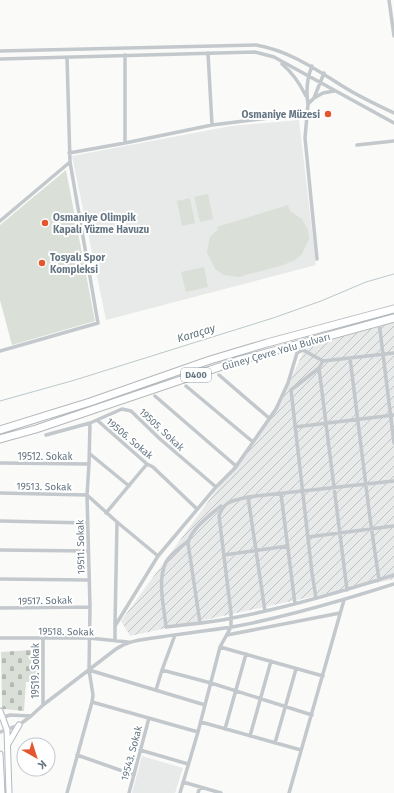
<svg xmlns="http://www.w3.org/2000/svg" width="394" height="793" viewBox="0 0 394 793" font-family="'Fira Sans',sans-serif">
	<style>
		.built { fill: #e8e9e9 }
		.industrial { fill: url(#industrial-furrows) }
		.cemetery { fill: url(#cemetery-stones) }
		.garden { fill: #dadfd7 }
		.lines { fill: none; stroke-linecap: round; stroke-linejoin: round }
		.stream { stroke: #bbc7cb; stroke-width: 1 }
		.secondary-casing { stroke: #b3babf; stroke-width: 7 }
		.highway-casing { stroke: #b4b9bd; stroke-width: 9 }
		.street { stroke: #c3c8cc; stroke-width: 3.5 }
		.secondary { stroke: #fff; stroke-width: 5 }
		.highway { stroke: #fff; stroke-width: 7 }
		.poi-dot { fill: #e4572e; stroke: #fff; stroke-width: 1.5 }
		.labels { text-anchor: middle; stroke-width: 4; stroke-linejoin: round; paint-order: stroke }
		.shield { fill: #fff; stroke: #939fa8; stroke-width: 1 }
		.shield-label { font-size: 9px; font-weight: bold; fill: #657683 }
		.poi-label { font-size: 10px; font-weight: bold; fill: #657683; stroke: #fff; text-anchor: start }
		.street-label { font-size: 10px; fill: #657683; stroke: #fff }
		.water-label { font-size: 11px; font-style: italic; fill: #60757c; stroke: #fff }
	</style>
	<defs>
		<pattern id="industrial-furrows" width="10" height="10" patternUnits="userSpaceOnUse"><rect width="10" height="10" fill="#e8e9e9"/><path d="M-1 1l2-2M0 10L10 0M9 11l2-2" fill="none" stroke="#c0c1c2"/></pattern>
		<pattern id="cemetery-stones" width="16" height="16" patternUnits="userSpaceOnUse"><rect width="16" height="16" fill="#dadfd7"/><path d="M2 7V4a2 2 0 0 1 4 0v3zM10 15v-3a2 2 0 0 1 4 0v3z" fill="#b4b9b4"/></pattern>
	</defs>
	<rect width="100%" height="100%" fill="#fafaf8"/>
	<path class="built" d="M299,120L316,265L106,320L72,156L231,126Z
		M142,756L183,768L175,793H132Z"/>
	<path class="industrial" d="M394,320V579L130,636L121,621L253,440L285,392L307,344Z"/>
	<path class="cemetery" d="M31,650V655L38,654V682H26L24,711L3,709L2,708L1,652Z"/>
	<path class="garden" d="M66,170L95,321L12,345L0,300V225Z
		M208,194L213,219L200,222L194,197Z
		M190,198L195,223L182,226L177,201Z
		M288,205L290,211L302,219L308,230L309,239L302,254L295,260L283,265L239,277L224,275L215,269L207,252L210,237L218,229L217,227Z
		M204,267L208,287L186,292L181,272Z"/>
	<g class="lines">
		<path class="stream" d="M0,401L75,380L273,318L321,301L366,282L394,274"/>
		<g class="secondary-casing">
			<path id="secondary" d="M0,711L7,730L9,793
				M8,744L19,725
				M0,754L2,793"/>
		</g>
		<g class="highway-casing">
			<path id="highway" d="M0,430L90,402L210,360L267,343L394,309
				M0,439L36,429L237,361L394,318"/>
		</g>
		<path class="street" d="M389,0L394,36
			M0,51L256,45C290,51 315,69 344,87C360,97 377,105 394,113
			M208,53L212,125L269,118
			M125,55V143
			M0,59L255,52L274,57L394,123
			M282,64C293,73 300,84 306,96
			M312,66C307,78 306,91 308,104L314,98L324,73
			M314,98L323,93L334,91
			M308,104L305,138L317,259
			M357,145L394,141
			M69,153L125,143L212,125
			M0,221L70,162
			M379,322L394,443
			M0,351L98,323L70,162L67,57
			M350,358L370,518L379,580
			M323,361L319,368L347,590
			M219,375L269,418
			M186,386L253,442
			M155,396L236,466
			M97,420L147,464L153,467L197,509
			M90,423L89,464L87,495L90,607L89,670L93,695L92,702L198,732
			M295,427L394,415
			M46,435L90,423L122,409L131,411L160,439L216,487
			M90,454L129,486
			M0,463L89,464
			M0,493L87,495L117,522L158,556
			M281,494L295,604
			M248,497L265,611
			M106,513L147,464
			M0,521L88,523
			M308,537L394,526
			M189,540C182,547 171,553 166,562C157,580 164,607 166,627C188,624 210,623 232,618C287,608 341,592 394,575
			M0,550L88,551
			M224,555L288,546
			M0,579L89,580
			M316,598L312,573L291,390L319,368
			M0,608L90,607
			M200,623L188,543C192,528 210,515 221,506
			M115,625L117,522
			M227,635L340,613
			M0,638H89L128,642
			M43,638V705
			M115,641V626L158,556L216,487L235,468L276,409L288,383L297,353L303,350L323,361L394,353
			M220,647L323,676
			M89,670L205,705
			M162,670L175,635
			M156,690L162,670L211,683L312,715
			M1,718L10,715L31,716
			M201,722L301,750
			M225,729L246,654
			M0,732L19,725L31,716L43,705L116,649C127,641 140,640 153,638C179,634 206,631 232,627C287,617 341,601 394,584
			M250,736L271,661
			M275,743L296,669
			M140,750L188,764
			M77,755L134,775
			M183,782L221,793
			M67,793L92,702
			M129,793L149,718
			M180,793L198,732L220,647L231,627V613L219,516C224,500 234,501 248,497L394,481
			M198,793L200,787
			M289,793L344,600"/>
		<use href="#secondary" class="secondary"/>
		<use href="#highway" class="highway"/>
	</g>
	<g class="poi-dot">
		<circle cx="328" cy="114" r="4"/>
		<circle cx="45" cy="223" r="4"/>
		<circle cx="42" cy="263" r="4"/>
	</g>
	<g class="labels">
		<rect class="shield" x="181" y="368" width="30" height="14" rx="3"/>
		<g class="shield-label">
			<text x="196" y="378">D400</text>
		</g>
		<g class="poi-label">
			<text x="320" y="118" text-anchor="end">Osmaniye Müzesi</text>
			<text x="53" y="221">Osmaniye Olimpik<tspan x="53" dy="12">Kapalı Yüzme Havuzu</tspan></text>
			<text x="50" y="261">Tosyalı Spor<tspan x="50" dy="12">Kompleksi</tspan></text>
		</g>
		<g class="street-label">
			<text transform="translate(276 351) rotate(-16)" y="4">Güney Çevre Yolu Bulvarı</text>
			<text transform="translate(162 429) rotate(43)" y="4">19505. Sokak</text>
			<text transform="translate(130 438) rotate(40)" y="4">19506. Sokak</text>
			<text x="45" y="460">19512. Sokak</text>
			<text transform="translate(44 486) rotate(1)" y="4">19513. Sokak</text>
			<text transform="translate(80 547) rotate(-91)" y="4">19511. Sokak</text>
			<text transform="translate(45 600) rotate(-1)" y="4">19517. Sokak</text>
			<text transform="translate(66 631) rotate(1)" y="4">19518. Sokak</text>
			<text transform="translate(35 671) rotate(-90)" y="4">19519. Sokak</text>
			<text transform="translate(131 753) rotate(-75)" y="4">19543. Sokak</text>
		</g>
		<g class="water-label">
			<text transform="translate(196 333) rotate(-17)" y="4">Karaçay</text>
		</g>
	</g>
	<g transform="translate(36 757) rotate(141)"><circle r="19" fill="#ffffff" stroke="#c1c8cd"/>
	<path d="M0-3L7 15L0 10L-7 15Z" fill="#e4572e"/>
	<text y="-6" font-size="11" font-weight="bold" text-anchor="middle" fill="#657683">K</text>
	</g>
</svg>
